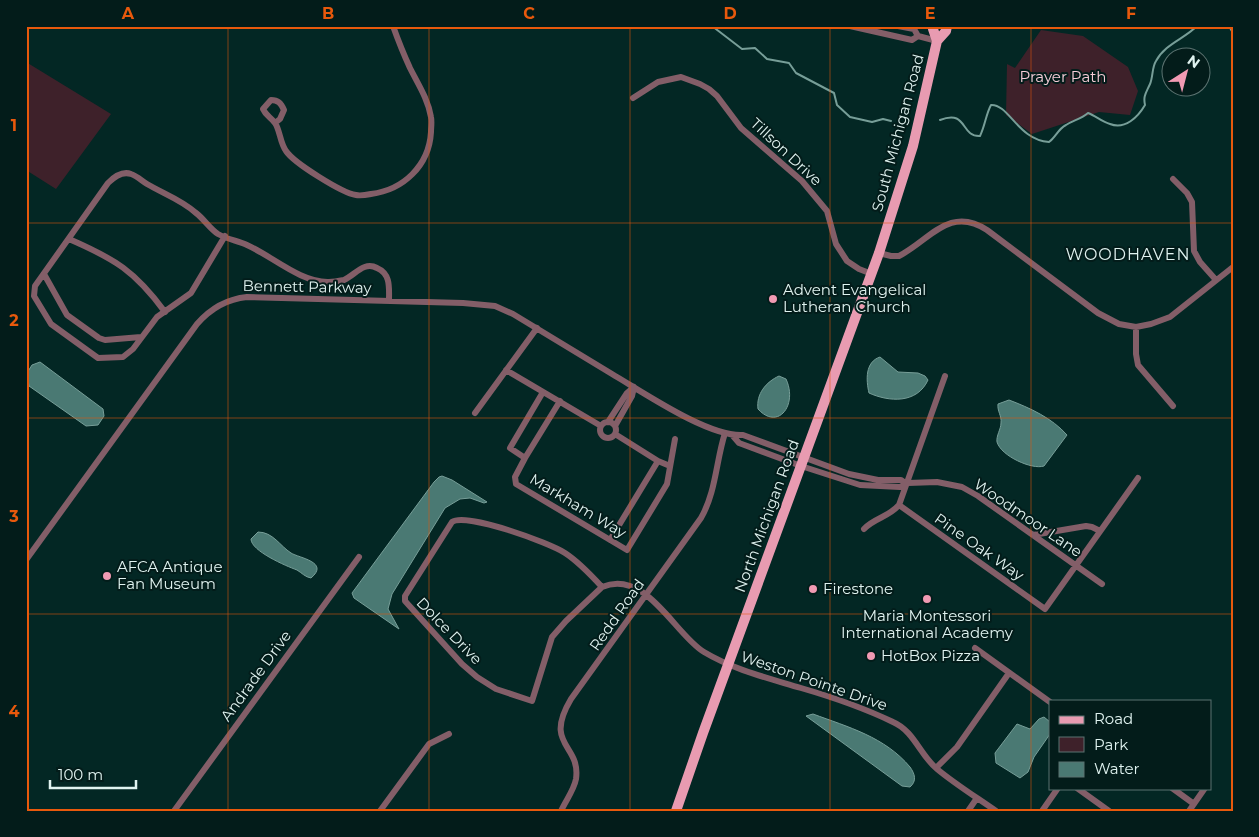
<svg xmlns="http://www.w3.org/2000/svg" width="1259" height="837" viewBox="0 0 1259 837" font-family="Montserrat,sans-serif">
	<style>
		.green { fill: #3e212a }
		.water { fill: #4a7973; stroke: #779e98 }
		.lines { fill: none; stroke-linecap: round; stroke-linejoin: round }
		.stream { stroke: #779e98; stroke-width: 2 }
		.minor { stroke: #835e68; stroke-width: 6 }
		.primary { stroke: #e89bb1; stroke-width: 10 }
		.grid { fill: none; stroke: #e8590c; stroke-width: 1; stroke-opacity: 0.55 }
		.poi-dot { fill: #f19ab3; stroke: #031c1a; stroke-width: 2 }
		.labels { text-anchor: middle; stroke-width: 4; stroke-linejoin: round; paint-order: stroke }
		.park-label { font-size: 15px; fill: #f7cdd8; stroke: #031c1a }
		.street-label { font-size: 15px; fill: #e0f3f0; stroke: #031c1a }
		.poi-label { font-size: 15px; fill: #e0f3f0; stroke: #031c1a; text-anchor: start }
		.neighbourhood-label { font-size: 16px; letter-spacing: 1px; fill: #e0f3f0; stroke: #031c1a }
		.neatline { fill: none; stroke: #e8590c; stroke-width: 2 }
		.grid-label { font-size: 16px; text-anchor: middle; font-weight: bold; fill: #e8590c }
	</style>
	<rect width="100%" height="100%" fill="#032724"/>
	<path class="green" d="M1041,30L1083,36L1128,67L1138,91L1130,115L1099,112L1032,134L1006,115L1007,64L1015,68Z
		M26,62L111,114L56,189L26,170Z"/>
	<path class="water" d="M880,357L898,372L918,373L925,376L928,380C917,404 889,402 869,393C866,380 865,362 880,357Z
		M40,362L103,409L104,416L98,425L86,426L29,386L27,373L32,365Z
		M779,376L786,379C798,405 778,431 758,409C756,394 766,382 779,376Z
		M1009,400C1030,408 1052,418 1067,435L1044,466C1032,470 1001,456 997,442C996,436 1001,429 1001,423C1002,416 997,411 998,404Z
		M442,476L452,480L487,502L484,503L470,498L460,499L445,508L392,594L388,609L399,629L354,598L352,593L434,482L439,477Z
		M258,532C273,532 280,546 291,553C299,558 330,562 311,578C305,577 302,573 297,570C286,566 251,551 251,539Z
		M813,714C848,727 885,737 910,767C915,774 917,781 910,787L902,786L806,716Z
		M1044,717L1050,722V734L1034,757L1028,772L1020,778L996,763L995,753L1017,724L1030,729L1039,719Z"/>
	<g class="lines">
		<path class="stream" d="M712,26L742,49L755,48L767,59L789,63L796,73L834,93L837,105L850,117L872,122L883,119L891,121
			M1229,26L1233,33
			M940,120C968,109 960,137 980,136C985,126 986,114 991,105C1009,104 1018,140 1049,142C1056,137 1058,129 1066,125C1074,120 1081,119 1088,113C1096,116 1102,122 1110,124C1125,130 1138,117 1145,105C1143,96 1146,93 1150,84C1153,77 1152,67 1156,61C1165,44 1184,39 1197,26"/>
		<path class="minor" d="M850,26L912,40L918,36
			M898,26L914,29L918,36L937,41
			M633,98L658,82L681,77L700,84L709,89L717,96L741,128L802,181L827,211L836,244L847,261L859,269L872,274
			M275,123L280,119L284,110C281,103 278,100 271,100L263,109C266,116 271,117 275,123C280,130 280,143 286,151C294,163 342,193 356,195C360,196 366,195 371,194C403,190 429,166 431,132C431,127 432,122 431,117C428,99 418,84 410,68C404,55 398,40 393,26
			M1173,179L1187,193L1192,202L1194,251L1200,262L1216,280
			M225,236L191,293L157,317L133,349L123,357L98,358L51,324L34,296L35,286L108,183C114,177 123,171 131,174C137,176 142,181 147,184C164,194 182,200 196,213C204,219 210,229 218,234C227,239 238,241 247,245C272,256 301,283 329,282C333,282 339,281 344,280C355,275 364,261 377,268C391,274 389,288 389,301
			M69,239C115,259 135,271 165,312
			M879,253L891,256H899C929,241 949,205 987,230L1098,313L1119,324L1136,327L1151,324L1170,317L1233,267
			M44,274L67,315L99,338L105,340L141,337
			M1136,327V354L1138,365L1173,406
			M506,370L601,426
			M543,392L510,448L525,458L560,401
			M475,413L537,328
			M608,422L627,393L634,387
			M600 430a8 8 0 1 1 16 0a8 8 0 1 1-16 0Z
			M615,426L632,396L634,387
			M615,434L658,461L670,466
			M733,436L739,443L801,466L860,485L900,487L908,483L937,482L962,487L978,496L1102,584
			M525,458L515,477L516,484L627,550L667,484L675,439
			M899,505L1045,609L1138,478
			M864,529C874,518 889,517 899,505L945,376
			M1033,535L1086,526L1092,527L1100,531
			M610,540L658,461
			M26,560L197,324C211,308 227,299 247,297L463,303L495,306L513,314C546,334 579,354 612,374C643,392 708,437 743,435L849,474L878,480H901L905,483
			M602,587C591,575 579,562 565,553C550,543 466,512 452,522L405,596V601L462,664L477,677L496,689L532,701L552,637L566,621L602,587C646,568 675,635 704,652C734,670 768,678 801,688C832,697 864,708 893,722C914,731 920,755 937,769C955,784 976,797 996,811
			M975,648L1050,702
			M936,768L957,747L1009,673
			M1077,788L1109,811
			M1172,788L1194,804
			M174,811L359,557
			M380,811L429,744L449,734
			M561,811C566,800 574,790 576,779C581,744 543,746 571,699L701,518C716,492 716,461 725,433
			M968,811L977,798
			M1042,811L1058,788
			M1189,811L1205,788"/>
		<path class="primary" d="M933,26V29L937,41
			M676,811L703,733L879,253L913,146L937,41L946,31L947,26"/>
	</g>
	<path class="grid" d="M228,26V811M429,26V811M630,26V811M830,26V811M1031,26V811M26,223H1233M26,418H1233M26,614H1233"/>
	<g class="poi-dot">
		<circle cx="773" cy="299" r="5"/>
		<circle cx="107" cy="576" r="5"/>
		<circle cx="813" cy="589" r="5"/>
		<circle cx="927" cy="599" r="5"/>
		<circle cx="871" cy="656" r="5"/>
	</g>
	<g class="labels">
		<g class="park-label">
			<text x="1063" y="82">Prayer Path</text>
		</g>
		<g class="street-label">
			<text transform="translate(898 133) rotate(-75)" y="5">South Michigan Road</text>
			<text transform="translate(786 152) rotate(43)" y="5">Tillson Drive</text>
			<text transform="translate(307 287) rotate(1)" y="5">Bennett Parkway</text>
			<text transform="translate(578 506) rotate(31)" y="5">Markham Way</text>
			<text transform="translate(767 516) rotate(-70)" y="5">North Michigan Road</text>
			<text transform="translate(1028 518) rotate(34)" y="5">Woodmoor Lane</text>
			<text transform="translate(979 547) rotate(35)" y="5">Pine Oak Way</text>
			<text transform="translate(617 615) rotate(-55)" y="5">Redd Road</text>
			<text transform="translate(449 631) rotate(46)" y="5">Dolce Drive</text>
			<text transform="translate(256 676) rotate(-54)" y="5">Andrade Drive</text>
			<text transform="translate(814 681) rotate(19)" y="5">Weston Pointe Drive</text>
		</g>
		<g class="poi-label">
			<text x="783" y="295">Advent Evangelical<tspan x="783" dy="17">Lutheran Church</tspan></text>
			<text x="117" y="572">AFCA Antique<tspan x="117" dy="17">Fan Museum</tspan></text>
			<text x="823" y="594">Firestone</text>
			<text x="927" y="621" text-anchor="middle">Maria Montessori<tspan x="927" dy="17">International Academy</tspan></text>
			<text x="881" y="661">HotBox Pizza</text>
		</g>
		<g class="neighbourhood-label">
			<text x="1128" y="260">WOODHAVEN</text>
		</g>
	</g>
	<rect width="1259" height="837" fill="none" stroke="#031c1a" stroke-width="55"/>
	<rect x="1049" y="700" width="162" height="90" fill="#031c1a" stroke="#5b7270"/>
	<rect x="1059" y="716" width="25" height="8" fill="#e89bb1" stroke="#5b7270"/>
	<text x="1094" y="724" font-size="15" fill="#e0f3f0">Road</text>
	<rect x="1059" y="737" width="25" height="15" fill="#3e212a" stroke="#5b7270"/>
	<text x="1094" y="750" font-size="15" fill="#e0f3f0">Park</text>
	<rect x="1059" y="762" width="25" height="15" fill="#4a7973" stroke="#5b7270"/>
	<text x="1094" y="774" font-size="15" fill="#e0f3f0">Water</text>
	<g transform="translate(1186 72) rotate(36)"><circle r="24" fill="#031c1a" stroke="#5b7270"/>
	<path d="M0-4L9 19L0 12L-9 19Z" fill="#f19ab3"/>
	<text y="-8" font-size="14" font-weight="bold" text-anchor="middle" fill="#e0f3f0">N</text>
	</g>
	<path d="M50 780v8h86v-8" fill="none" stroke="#e0f3f0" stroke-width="2.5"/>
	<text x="58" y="780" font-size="15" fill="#e0f3f0" stroke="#031c1a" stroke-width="4" paint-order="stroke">100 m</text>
	<rect x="28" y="28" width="1204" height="782" class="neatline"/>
	<g class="grid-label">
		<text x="128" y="19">A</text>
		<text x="328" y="19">B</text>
		<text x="529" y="19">C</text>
		<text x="730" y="19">D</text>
		<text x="930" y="19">E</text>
		<text x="1131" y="19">F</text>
		<text x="14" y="131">1</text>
		<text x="14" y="326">2</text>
		<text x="14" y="522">3</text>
		<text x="14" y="717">4</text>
	</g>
</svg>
